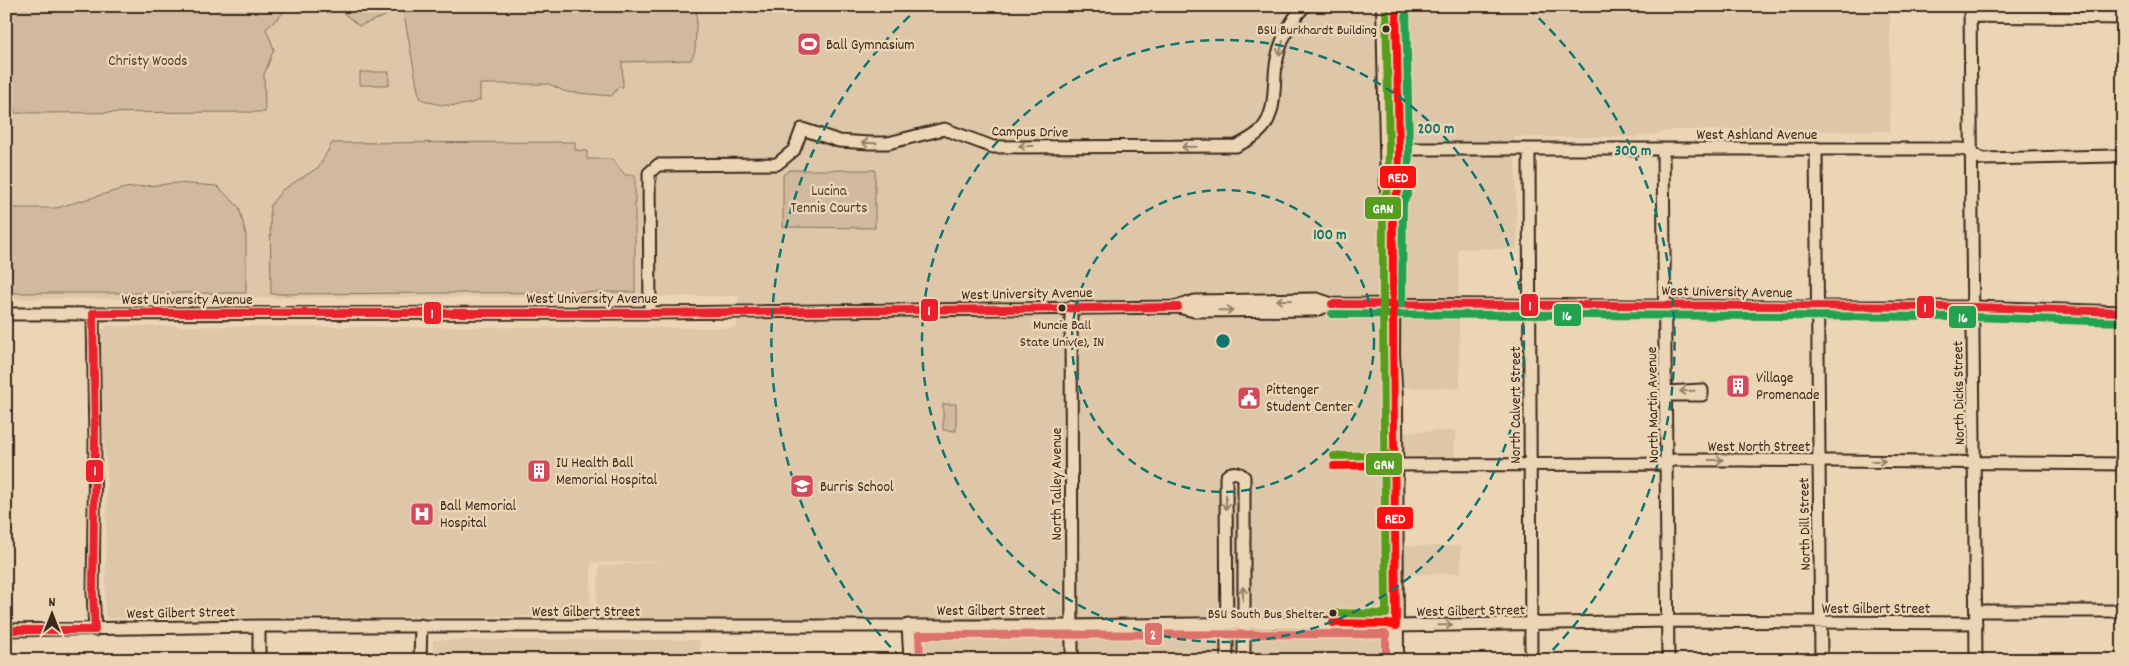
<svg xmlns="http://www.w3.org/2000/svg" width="2129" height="666" viewBox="0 0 2129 666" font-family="Dekko,sans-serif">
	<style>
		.built { fill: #ddc7a8 }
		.green { fill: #d0b99c; stroke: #86725d }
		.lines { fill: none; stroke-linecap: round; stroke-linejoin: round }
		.minor-casing { stroke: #3b2a1e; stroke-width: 15 }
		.major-casing { stroke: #3b2a1e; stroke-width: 18 }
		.minor { stroke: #ecd5b5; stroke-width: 11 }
		.major { stroke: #ecd5b5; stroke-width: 14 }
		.bus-1-casing { stroke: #ecd5b5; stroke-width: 11 }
		.bus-2-casing { stroke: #ecd5b5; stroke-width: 11 }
		.bus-3-casing { stroke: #ecd5b5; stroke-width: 11 }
		.bus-4-casing { stroke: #ecd5b5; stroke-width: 11 }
		.bus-5-casing { stroke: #ecd5b5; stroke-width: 11 }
		.bus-1 { stroke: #ea212d; stroke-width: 8 }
		.bus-2 { stroke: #23a151; stroke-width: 8 }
		.bus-3 { stroke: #fc1010; stroke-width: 8 }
		.bus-4 { stroke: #579d1f; stroke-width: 8 }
		.bus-5 { stroke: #dc726b; stroke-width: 8 }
		.oneway { stroke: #94806a }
		.ring { fill: none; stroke: #0f766e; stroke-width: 2.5; stroke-dasharray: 9 6 }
		.bus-dot { fill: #3b2a1e; stroke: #ecd5b5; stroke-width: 2 }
		.labels { text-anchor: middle; stroke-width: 5; stroke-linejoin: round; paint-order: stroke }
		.bus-label { font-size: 14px; fill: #3b2a1e; stroke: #ecd5b5; text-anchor: end }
		.poi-label { font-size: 15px; fill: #3b2a1e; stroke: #ecd5b5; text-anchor: start }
		.park-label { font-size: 15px; fill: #513f31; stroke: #ecd5b5 }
		.street-label { font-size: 15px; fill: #3b2a1e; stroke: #ecd5b5 }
		.centre { fill: #0f766e; stroke: #ecd5b5; stroke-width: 2.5 }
		.ring-label { font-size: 15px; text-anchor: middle; font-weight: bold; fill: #0f766e; stroke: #ecd5b5; stroke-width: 5; stroke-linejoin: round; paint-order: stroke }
		.line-badge { stroke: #ecd5b5; stroke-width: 2 }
		.badge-label { font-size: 14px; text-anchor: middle; font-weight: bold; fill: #fff }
	</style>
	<rect width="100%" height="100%" fill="#ecd5b5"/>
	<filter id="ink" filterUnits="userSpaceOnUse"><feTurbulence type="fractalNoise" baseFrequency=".02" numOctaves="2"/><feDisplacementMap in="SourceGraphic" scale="10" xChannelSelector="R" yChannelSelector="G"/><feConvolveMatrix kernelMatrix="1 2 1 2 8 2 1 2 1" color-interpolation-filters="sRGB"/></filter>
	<g filter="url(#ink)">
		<path class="built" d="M6,6H1890V131L1674,130L1636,137H1515L1517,249H1458L1460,388L1384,387L1385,432L1455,431V457L1383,456L1386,546H1461V573L1386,575V660H915V630L596,622L599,566L666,561L591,563L590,616L107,618L105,614L107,470L103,434L101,331L107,326L737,328L738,296L6,299Z
			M433,640H700V660H434Z"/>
		<path class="green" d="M6,6H291L266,29L274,49L264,75L265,112L15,113L13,96L6,87Z
			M335,6H697L695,51L691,60L622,62L623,87H618L612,96L566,92L549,84H480V100C461,108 440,107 421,99L418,91L403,9L359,26Z
			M360,72H389V85H360Z
			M575,142V150L587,151V159H612L625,175H635V292L271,294L270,206L282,190L319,167L332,143Z
			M790,170H875V228L783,227V175Z
			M177,183L217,186L239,207L246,235V293H6V208H56L125,188Z
			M943,404H956V431L943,430Z"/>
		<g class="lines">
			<g class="minor-casing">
				<path id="minor" d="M1970,6L1976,660
					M1970,16L2123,18
					M1816,148L1821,660
					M1399,149H1961L1966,150L1982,159L2113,156
					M1663,149L1668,660
					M1529,150L1531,660
					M1179,306L1195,301L1317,299L1332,304L1809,307H1973L2123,312
					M1071,307L1072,660
					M93,313L95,441L93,592L95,630
					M650,313L649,173L658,165L777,164L794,150L802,129L839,141L869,143H888L944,129L993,147L1236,146C1246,141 1255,137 1262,129C1277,111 1273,86 1276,65C1279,44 1289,21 1305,6
					M6,314L650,313L1178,307L1194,311L1316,310L1332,304
					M1666,392L1702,390V395H1666
					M1395,465L1659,464L1674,460H1742L2123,464
					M1976,611H2123
					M908,625L910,660
					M6,630L259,626H1072L1251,623L1388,624L1396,626L1668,621L1976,623
					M259,660V626
					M420,660L421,625
					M1227,660L1226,477C1231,471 1238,471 1244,477V660"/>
			</g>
			<g class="major-casing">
				<path id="major" d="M1384,6L1388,191L1393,199
					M1396,6L1399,149L1398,192L1393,199L1392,354L1395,398L1396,660"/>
			</g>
			<use href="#minor" class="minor"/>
			<use href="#major" class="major"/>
			<g class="bus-1-casing">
				<path id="bus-1" d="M1332,304L1973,307L2123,312
					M6,630H95L93,592L95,441L93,313H650L1178,307"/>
			</g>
			<g class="bus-2-casing">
				<path id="bus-2" d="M1402,304L1403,202L1408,193L1409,149L1406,6
					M1332,314L1973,317L2123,322"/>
			</g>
			<g class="bus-3-casing">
				<path id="bus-3" d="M1334,466L1395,465
					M1333,623L1388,624L1396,626C1395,484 1392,341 1393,199L1398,192L1399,149L1396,6"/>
			</g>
			<g class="bus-4-casing">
				<path id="bus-4" d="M1334,456L1395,455
					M1333,613L1386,614C1385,476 1382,337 1383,199L1388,189L1389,149L1386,6"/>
			</g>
			<g class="bus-5-casing">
				<path id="bus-5" d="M920,659L919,635C1074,635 1230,633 1386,634V660"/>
			</g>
			<use href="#bus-1" class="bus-1"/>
			<use href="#bus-2" class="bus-2"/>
			<use href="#bus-3" class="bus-3"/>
			<use href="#bus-4" class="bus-4"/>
			<use href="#bus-5" class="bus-5"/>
		</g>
		<defs><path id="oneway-shaft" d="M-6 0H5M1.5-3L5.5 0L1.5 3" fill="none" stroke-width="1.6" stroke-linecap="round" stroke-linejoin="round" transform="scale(1.25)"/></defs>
		<g class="oneway">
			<use href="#oneway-shaft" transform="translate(1281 48) rotate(106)"/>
			<use href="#oneway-shaft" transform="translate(869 143) rotate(-178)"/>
			<use href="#oneway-shaft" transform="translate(1026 146) rotate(-180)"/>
			<use href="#oneway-shaft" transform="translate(1189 147) rotate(179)"/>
			<use href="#oneway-shaft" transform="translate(1284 300) rotate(180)"/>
			<use href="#oneway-shaft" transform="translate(1226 310) rotate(-1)"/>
			<use href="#oneway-shaft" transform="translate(1687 391) rotate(178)"/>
			<use href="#oneway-shaft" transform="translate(1716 460)"/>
			<use href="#oneway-shaft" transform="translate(1878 461)"/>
			<use href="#oneway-shaft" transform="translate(1226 502) rotate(90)"/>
			<use href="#oneway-shaft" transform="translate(1243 594) rotate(-90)"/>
			<use href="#oneway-shaft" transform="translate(1445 625) rotate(-1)"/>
		</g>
	</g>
	<g class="ring">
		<circle cx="1223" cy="341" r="151"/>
		<circle cx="1223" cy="341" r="301"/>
		<path d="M901 658A452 452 0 0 1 918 8M1528 8A452 452 0 0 1 1545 658"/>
	</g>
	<defs>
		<g id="stadium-square" transform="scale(1.25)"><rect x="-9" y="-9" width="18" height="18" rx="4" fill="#d1495b" stroke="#ecd5b5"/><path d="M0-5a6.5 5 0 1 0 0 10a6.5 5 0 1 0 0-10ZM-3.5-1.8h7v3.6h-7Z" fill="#fff"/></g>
		<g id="building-square" transform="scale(1.25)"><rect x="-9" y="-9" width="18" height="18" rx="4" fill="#d1495b" stroke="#ecd5b5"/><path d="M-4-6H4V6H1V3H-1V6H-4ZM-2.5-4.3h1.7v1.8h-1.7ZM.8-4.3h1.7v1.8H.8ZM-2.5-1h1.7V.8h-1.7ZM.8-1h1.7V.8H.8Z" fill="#fff"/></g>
		<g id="civic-square" transform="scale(1.25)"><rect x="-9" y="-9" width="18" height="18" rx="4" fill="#d1495b" stroke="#ecd5b5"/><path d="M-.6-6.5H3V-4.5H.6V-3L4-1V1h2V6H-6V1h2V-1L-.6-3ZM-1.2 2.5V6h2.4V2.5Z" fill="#fff"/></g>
		<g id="school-square" transform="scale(1.25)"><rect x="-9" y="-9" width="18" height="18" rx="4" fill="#d1495b" stroke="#ecd5b5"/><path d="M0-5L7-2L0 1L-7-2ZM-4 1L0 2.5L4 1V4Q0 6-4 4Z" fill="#fff"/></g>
		<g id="hospital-square" transform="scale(1.25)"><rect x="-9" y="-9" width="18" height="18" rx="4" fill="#d1495b" stroke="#ecd5b5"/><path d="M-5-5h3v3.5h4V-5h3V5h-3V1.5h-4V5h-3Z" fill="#fff"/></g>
	</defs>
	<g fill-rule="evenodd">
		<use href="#stadium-square" x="809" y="44"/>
		<use href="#building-square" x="1738" y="386"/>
		<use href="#civic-square" x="1249" y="398"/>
		<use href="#building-square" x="539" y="471"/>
		<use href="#school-square" x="802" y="486"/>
		<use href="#hospital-square" x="422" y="514"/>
	</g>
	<g class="bus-dot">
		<circle cx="1386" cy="29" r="4.5"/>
		<circle cx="1062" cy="308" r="4.5"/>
		<circle cx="1333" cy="613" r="4.5"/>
	</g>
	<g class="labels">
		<g class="bus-label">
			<text x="1377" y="34">BSU Burkhardt Building</text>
			<text x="1062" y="329" text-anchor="middle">Muncie Ball<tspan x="1062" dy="17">State Univ(e), IN</tspan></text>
			<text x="1324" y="618">BSU South Bus Shelter</text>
		</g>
		<g class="poi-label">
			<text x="826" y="49">Ball Gymnasium</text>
			<text x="1756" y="382">Village<tspan x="1756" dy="17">Promenade</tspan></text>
			<text x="1266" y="394">Pittenger<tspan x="1266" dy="17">Student Center</tspan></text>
			<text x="556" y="467">IU Health Ball<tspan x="556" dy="17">Memorial Hospital</tspan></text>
			<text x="820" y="491">Burris School</text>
			<text x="440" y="510">Ball Memorial<tspan x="440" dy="17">Hospital</tspan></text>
		</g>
		<g class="park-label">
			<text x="148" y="65">Christy Woods</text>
			<text x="829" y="195">Lucina<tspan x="829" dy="17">Tennis Courts</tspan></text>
		</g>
		<g class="street-label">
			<text transform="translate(1030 131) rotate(1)" y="5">Campus Drive</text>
			<text x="1757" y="139">West Ashland Avenue</text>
			<text transform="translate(1727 291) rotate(1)" y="5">West University Avenue</text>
			<text transform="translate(1027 293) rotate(-1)" y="5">West University Avenue</text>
			<text x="592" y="303">West University Avenue</text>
			<text x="187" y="304">West University Avenue</text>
			<text transform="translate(1958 393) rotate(-91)" y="5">North Dicks Street</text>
			<text transform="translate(1515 405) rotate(-90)" y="5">North Calvert Street</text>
			<text transform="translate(1652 405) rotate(-91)" y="5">North Martin Avenue</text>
			<text x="1759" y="451">West North Street</text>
			<text transform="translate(1056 484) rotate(-90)" y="5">North Talley Avenue</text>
			<text transform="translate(1804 524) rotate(-91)" y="5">North Dill Street</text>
			<text x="1876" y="613">West Gilbert Street</text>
			<text x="991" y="615">West Gilbert Street</text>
			<text transform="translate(1471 610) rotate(-1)" y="5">West Gilbert Street</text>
			<text x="586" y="616">West Gilbert Street</text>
			<text transform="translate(181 612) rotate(-1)" y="5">West Gilbert Street</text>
		</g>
	</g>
	<circle cx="1223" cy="341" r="8" class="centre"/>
	<g class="ring-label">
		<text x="1436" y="133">200 m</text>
		<text x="1633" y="155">300 m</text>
		<text x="1330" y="239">100 m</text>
	</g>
	<g class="line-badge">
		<rect x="1379" y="165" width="38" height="24" rx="5" fill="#fc1010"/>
		<rect x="1364" y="196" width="38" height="24" rx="5" fill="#579d1f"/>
		<rect x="1520" y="293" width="19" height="24" rx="5" fill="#ea212d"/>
		<rect x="1916" y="295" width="19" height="24" rx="5" fill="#ea212d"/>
		<rect x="920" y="298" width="19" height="24" rx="5" fill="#ea212d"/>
		<rect x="423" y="301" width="19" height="24" rx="5" fill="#ea212d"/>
		<rect x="1553" y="303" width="29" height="24" rx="5" fill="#23a151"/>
		<rect x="1948" y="305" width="29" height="24" rx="5" fill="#23a151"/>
		<rect x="1365" y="452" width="38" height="24" rx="5" fill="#579d1f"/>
		<rect x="85" y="459" width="19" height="24" rx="5" fill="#ea212d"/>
		<rect x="1376" y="506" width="38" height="24" rx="5" fill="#fc1010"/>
		<rect x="1144" y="622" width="19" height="24" rx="5" fill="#dc726b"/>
	</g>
	<g class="badge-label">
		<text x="1398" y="182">RED</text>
		<text x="1383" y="213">GRN</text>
		<text x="1530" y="310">1</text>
		<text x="1925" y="312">1</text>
		<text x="929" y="315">1</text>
		<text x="432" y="318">1</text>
		<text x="1567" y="320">16</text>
		<text x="1963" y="322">16</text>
		<text x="1384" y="469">GRN</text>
		<text x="95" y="475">1</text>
		<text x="1395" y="523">RED</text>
		<text x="1153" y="639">2</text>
	</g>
	<rect width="2129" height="666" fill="none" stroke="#ecd5b5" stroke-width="25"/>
	<rect x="12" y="12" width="2104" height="641" fill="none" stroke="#3b2a1e" stroke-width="2" filter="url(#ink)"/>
	<g transform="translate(52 614)" stroke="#ecd5b5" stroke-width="4" paint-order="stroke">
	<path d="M0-4L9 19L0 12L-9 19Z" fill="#3b2a1e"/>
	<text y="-8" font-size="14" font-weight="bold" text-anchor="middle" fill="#3b2a1e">N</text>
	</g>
</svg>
